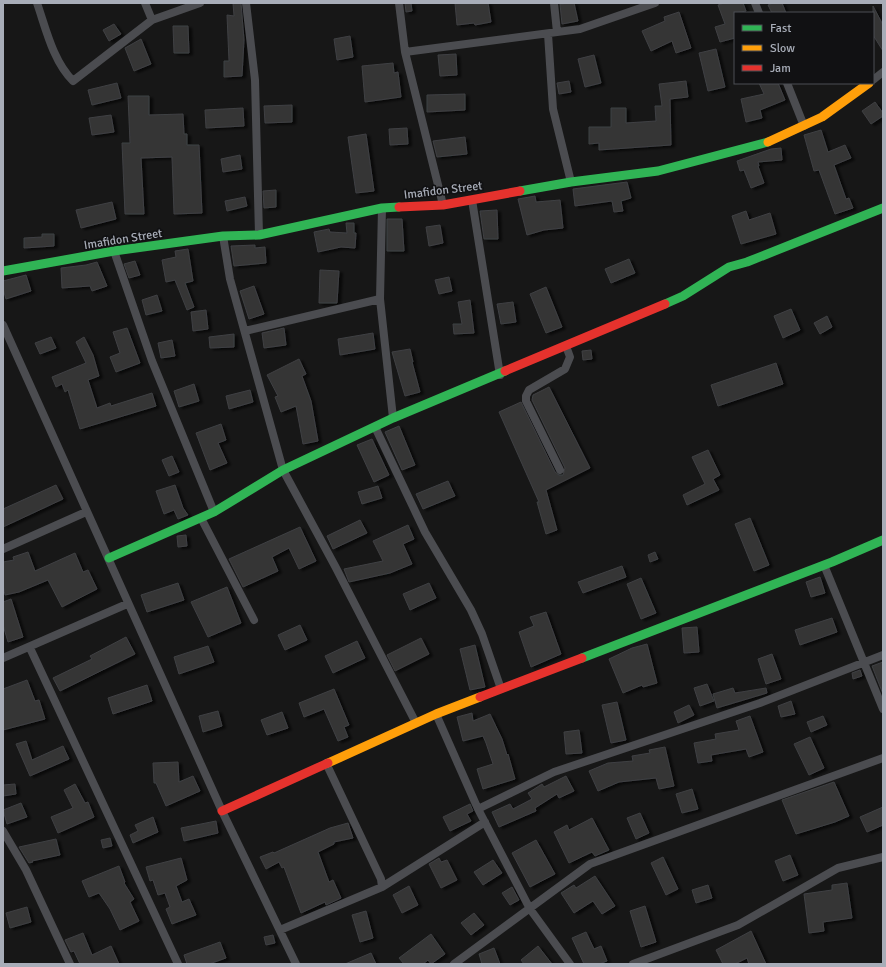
<svg xmlns="http://www.w3.org/2000/svg" width="886" height="967" viewBox="0 0 886 967" font-family="Signika,sans-serif">
	<style>
		.building { fill: #353536; stroke: #3f4043; filter: url(#shadow) }
		.lines { fill: none; stroke-linecap: round; stroke-linejoin: round }
		.street { stroke: #4b4c50; stroke-width: 8 }
		.fast { stroke: #30b455; stroke-width: 9 }
		.slow { stroke: #ff9f0a; stroke-width: 9 }
		.jam { stroke: #e5322d; stroke-width: 9 }
		.labels { text-anchor: middle; stroke-width: 3.5; stroke-linejoin: round; paint-order: stroke }
		.street-label { font-size: 12px; fill: #a8adb8; stroke: #111113 }
	</style>
	<defs>
		<filter id="shadow"><feDropShadow dx="3.5" dy="2" stdDeviation="1" flood-color="#0009"/></filter>
	</defs>
	<rect width="100%" height="100%" fill="#171717"/>
	<path class="building" d="M233,3H241L244,40L242,76L224,77V61H229L227,15L234,16Z
		M405,3H411L412,11L406,12Z
		M455,3H488L491,22L475,25L474,23L457,25Z
		M574,3L578,21L562,24L560,4Z
		M724,3H743L746,11L735,13V38L720,42L715,27L725,24L718,5Z
		M773,3H782L786,13H772L768,5Z
		M873,6L883,25V51L873,35Z
		M679,12L691,48L676,53L672,41L651,51L642,31L665,21L664,17Z
		M114,24L121,34L109,41L103,30Z
		M173,26H188L189,53H174Z
		M350,36L353,57L337,60L334,39Z
		M141,39L151,64L134,71L125,48Z
		M716,49L725,87L708,91L699,53Z
		M456,54L457,75L440,76L438,55Z
		M594,55L601,83L585,87L578,59Z
		M393,63L394,73L398,72L401,97L365,102L362,66Z
		M569,81L571,92L559,94L557,83Z
		M686,81L688,97L670,99L671,145L599,150V143L589,144V127H611V108H626V123L656,121L655,106H662L659,84Z
		M117,83L121,98L92,105L88,90Z
		M759,83H778L785,100L760,110L762,118L746,122L741,99L764,94Z
		M465,94V110L427,112V95Z
		M128,96H149V115L183,114L184,134H187V145H199L202,213L174,214L172,157L141,158L144,214H125L122,143H130Z
		M875,102L883,113V116L871,124L862,111Z
		M292,105V122L265,123L264,106Z
		M243,108L244,126L206,128L205,110Z
		M111,115L114,132L92,135L89,118Z
		M407,128L408,144L390,145L389,129Z
		M821,130L828,152L845,145L851,158L834,165L846,199L849,198L853,208L835,214L819,170L814,171L804,135Z
		M366,134L374,191L356,193L348,137Z
		M465,137L467,154L437,157L433,141Z
		M781,148L782,160L758,162L759,166H758L764,183L751,188L744,170L740,171L737,161L771,149Z
		M240,155L242,169L223,172L221,159Z
		M627,182L631,198L621,201L623,211L614,212L612,201L575,206L573,189Z
		M276,190V207L264,208L263,191Z
		M535,196L536,202L560,200L563,228L544,230L527,235L518,199Z
		M245,197L247,206L227,211L225,201Z
		M112,202L116,219L81,228L76,210Z
		M497,210L498,239H484L480,211Z
		M746,211L749,220L770,213L776,234L741,244L732,216Z
		M387,219H402L404,251H387Z
		M346,223H354V233H356L355,248L341,247L318,252L314,232L329,229L330,232L347,233Z
		M440,225L443,243L429,246L426,227Z
		M42,234H54V246L24,248V238L42,237Z
		M255,245V248L265,247L266,263L234,266L231,246Z
		M188,249L193,281L185,283L194,307L187,310L175,280L166,282L162,260L176,257L175,251Z
		M629,259L635,273L611,283L605,269Z
		M135,261L140,275L129,278L124,264Z
		M97,262L107,286L92,291L90,286L62,288L61,268L86,265Z
		M320,270L339,271L337,303H319Z
		M26,275L31,291L6,299L3,289V281Z
		M449,277L452,291L439,294L435,280Z
		M254,286L264,314L249,319L240,291Z
		M546,287L562,327L546,333L530,294Z
		M157,295L162,311L146,315L142,300Z
		M470,300L474,333L454,334L453,324H462L458,302Z
		M513,302L516,322L501,324L497,304Z
		M791,309L800,330L783,338L774,316Z
		M206,310L208,329L193,331L191,312Z
		M827,316L832,327L820,334L814,323Z
		M127,328L140,363L116,372L110,357L120,353L113,332Z
		M284,328L286,345L264,348L262,333Z
		M373,333L375,349L340,355L338,339Z
		M234,334V347L210,348L209,337Z
		M51,337L56,348L40,354L35,343Z
		M84,337L93,355L99,376L88,380L97,408L110,403L111,406L152,393L156,406L80,429L68,390L65,392L62,384L56,387L52,377L86,363L76,342Z
		M172,340L175,356L161,358L158,343Z
		M410,349L413,362H412L420,392L405,396L392,352Z
		M591,350L592,359L583,360L582,351Z
		M299,359L306,374L302,376L311,401L318,441L303,444L296,406L281,412L275,397L278,396L267,375Z
		M776,363L783,384L718,406L711,385Z
		M194,384L199,401L179,407L174,391Z
		M549,387L590,468L546,490L557,530L546,534L537,502H539L499,412L521,402L555,472L559,475H563L565,468L532,400L533,395Z
		M250,390L253,402L229,409L226,396Z
		M221,424L226,440L218,443L227,463L210,470L196,433Z
		M399,426L415,465L402,470L385,432Z
		M372,439L389,475L374,482L357,445Z
		M708,450L720,475L713,479L719,490L687,505L683,495L705,484L692,457Z
		M172,456L179,472L169,476L162,460Z
		M448,481L455,496L423,509L416,494Z
		M56,485L63,499L3,527V509Z
		M175,485L183,508L188,515L178,519L174,510L164,514L156,491Z
		M378,486L382,498L362,504L358,492Z
		M750,518L769,565L754,571L735,524Z
		M360,520L367,533L333,549L327,536Z
		M408,525L414,539L403,544L412,564L390,573L349,582L344,569L383,561L373,541Z
		M300,527L316,561L299,569L289,548L272,557L278,571L243,587L229,559Z
		M186,535L187,546L178,547L177,536Z
		M28,552L35,571L75,553L83,572L88,570L97,589L62,607L48,580L19,592L5,595L3,585V562L14,560L13,557Z
		M655,552L658,559L650,562L648,555Z
		M622,566L626,577L583,593L578,582Z
		M820,577L825,593L811,597L806,582Z
		M641,578L656,613L641,619L627,584Z
		M178,583L184,600L147,612L141,595Z
		M429,583L436,598L410,610L403,594Z
		M227,587L241,623L208,637L191,602Z
		M11,599L23,637L8,642L3,625V602Z
		M546,612L561,654L531,667L519,632L534,626L530,617Z
		M832,618L837,632L800,645L795,630Z
		M300,625L307,640L285,650L278,635Z
		M697,627L699,652L684,653L682,628Z
		M126,637L135,654L60,691L53,678L92,659L90,656Z
		M421,638L429,654L395,671L387,655Z
		M357,641L365,658L333,673L325,656Z
		M647,644L657,683L643,687L642,685L623,693L609,659L632,648Z
		M475,645L485,687L470,690L460,649Z
		M208,646L214,662L179,674L174,657Z
		M772,654L781,679L766,684L758,659Z
		M883,662V694L872,666Z
		M860,670L862,676L853,679L852,673Z
		M27,680L35,701L39,700L45,719L3,730V689Z
		M707,684L714,701L700,706L694,688Z
		M147,685L152,701L113,714L108,698Z
		M733,688L735,693L766,688L767,693L717,708L713,694Z
		M334,689L349,725L344,727L348,737L338,741L324,709L304,717L299,703Z
		M791,701L795,714L781,717L778,706Z
		M617,702L626,740L611,743L602,705Z
		M689,705L694,715L678,723L674,712Z
		M218,711L222,726L203,732L199,716Z
		M282,712L288,728L267,735L261,720Z
		M472,713L473,721L490,714L502,739L507,755L508,754L515,779L483,789L477,769L493,764L486,743L483,736L463,741L457,717Z
		M750,716L763,752L749,757L746,749L711,755L712,761L698,763L694,743L716,739L715,734L739,730L736,721Z
		M823,716L827,725L811,732L807,722Z
		M579,730L582,753L566,754L564,732Z
		M810,737L824,768L809,775L794,744Z
		M26,741L32,760L63,746L69,759L30,776L16,744Z
		M665,747L674,786L659,789L656,778L619,782L598,791L589,771L608,763L633,761L632,756L650,753L649,750Z
		M178,762L179,782L193,776L200,791L166,806L156,783H154L153,763Z
		M566,776L574,791L559,798L557,794L535,808L536,811L499,827L492,812L510,804L513,809L532,799L528,793L542,784L544,787Z
		M834,782L849,816L835,822L796,834L782,800Z
		M15,784L16,794L3,796V785Z
		M75,784L85,803L88,802L94,817L58,833L51,817L73,808L64,790Z
		M692,789L698,809L682,813L676,794Z
		M21,803L27,817L7,824L3,810Z
		M470,804L473,811L467,814L471,821L450,831L443,817Z
		M883,807V825L867,832L860,817Z
		M640,813L649,833L636,839L627,818Z
		M153,817L158,832L133,843L130,835L138,831L135,825Z
		M592,818L609,850L595,856L592,852L569,863L554,832L567,825L569,830Z
		M216,821L218,833L184,841L181,828Z
		M348,823L353,838L334,842V844L318,852L329,882L333,880L341,898L326,905L325,902L301,913L284,867L282,868L279,862L266,869L260,857L273,852L274,853L330,828Z
		M110,838L112,846L103,848L101,840Z
		M56,839L60,855L32,861L33,862L29,863L19,847Z
		M536,840L555,874L530,887L512,853Z
		M790,855L798,875L783,881L775,861Z
		M663,857L678,889L666,895L651,863Z
		M181,858L187,880L176,886L182,902L189,899L196,915L172,924L166,909L170,907L165,893L158,895L153,880L150,881L146,867Z
		M439,858L441,862L447,860L457,880L441,888L429,864Z
		M493,860L502,873L483,885L474,872Z
		M119,866L125,882L124,883L134,899L130,902L139,921L120,930L110,909L99,893L89,897L82,881Z
		M595,876L615,906L602,914L593,901L574,913L561,893L574,885L576,888Z
		M847,883L852,918L823,922L824,931L809,933L804,894L832,890V885Z
		M708,885L712,898L696,903L692,890Z
		M409,886L418,905L402,913L393,895Z
		M512,887L519,900L510,905L502,893Z
		M645,906L656,942L641,947L630,911Z
		M27,907L31,922L10,928L6,913Z
		M366,911L373,938L360,942L352,915Z
		M474,913L484,925L471,935L461,923Z
		M751,931L766,964H749L747,958L735,964H723L716,950Z
		M586,932L594,949L601,946L607,961L599,964H584L572,938Z
		M83,933L92,955L111,946L119,964H80L74,951L71,952L65,940Z
		M431,934L445,954L431,964L428,960L423,964H404L399,958Z
		M273,935L275,943L266,945L264,937Z
		M220,942L226,958L209,964H187L184,955Z
		M538,946L552,964H524L521,960Z
		M494,948L500,964H482L479,954Z
		M371,953L376,964H345Z"/>
	<g class="lines">
		<path class="street" d="M37,3C46,29 53,61 73,81L152,20L200,3
			M145,3L152,20
			M246,3L255,80L259,235
			M399,3L405,52
			M554,3L557,32
			M755,3L759,13
			M548,34L553,109L571,182
			M873,80L883,72
			M787,83L804,126
			M472,200L500,375
			M443,205L405,52L580,29L655,3
			M382,208L380,299L393,418
			M223,236L230,279L283,470L335,566L416,723
			M114,251L152,361L214,512
			M3,325L222,811L296,964
			M245,331L380,299
			M375,427L425,532L471,610L482,634L501,689
			M560,470L526,401V396L529,390L565,369L570,357L566,346
			M201,518L254,620
			M3,549L86,512
			M824,565L883,709
			M30,648L178,964
			M3,658L127,604
			M436,714L478,809L530,909L570,964
			M326,763L381,879L382,887
			M478,809L554,772L760,703L883,655
			M3,831L26,870L70,964
			M280,930L382,887L485,822
			M454,964L590,864L883,758
			M633,964L738,925L838,868L883,857"/>
		<path class="fast" d="M520,191L571,182L658,171L768,142
			M3,271L114,251L223,236L259,235L382,208L399,207
			M665,304L683,296L729,267L747,262L883,208
			M109,558L214,512L283,470L393,418L505,371
			M582,658L832,562L883,540"/>
		<path class="slow" d="M768,142L822,117L869,83
			M328,763L436,714L480,697"/>
		<path class="jam" d="M399,207L443,205L520,191
			M505,371L665,304
			M480,697L582,658
			M222,811L328,763"/>
	</g>
	<g class="labels">
		<g class="street-label">
			<text transform="translate(443 190) rotate(-7)" y="4">Imafidon Street</text>
			<text transform="translate(123 239) rotate(-9)" y="4">Imafidon Street</text>
		</g>
	</g>
	<rect width="886" height="967" fill="none" stroke="#a8adb8" stroke-width="8"/>
	<rect x="734" y="12" width="140" height="72" fill="#111113" stroke="#4d4f55"/>
	<rect x="742" y="25" width="20" height="6" fill="#30b455" stroke="#4d4f55"/>
	<text x="770" y="32" font-size="12" fill="#a8adb8">Fast</text>
	<rect x="742" y="45" width="20" height="6" fill="#ff9f0a" stroke="#4d4f55"/>
	<text x="770" y="52" font-size="12" fill="#a8adb8">Slow</text>
	<rect x="742" y="65" width="20" height="6" fill="#e5322d" stroke="#4d4f55"/>
	<text x="770" y="72" font-size="12" fill="#a8adb8">Jam</text>
</svg>
